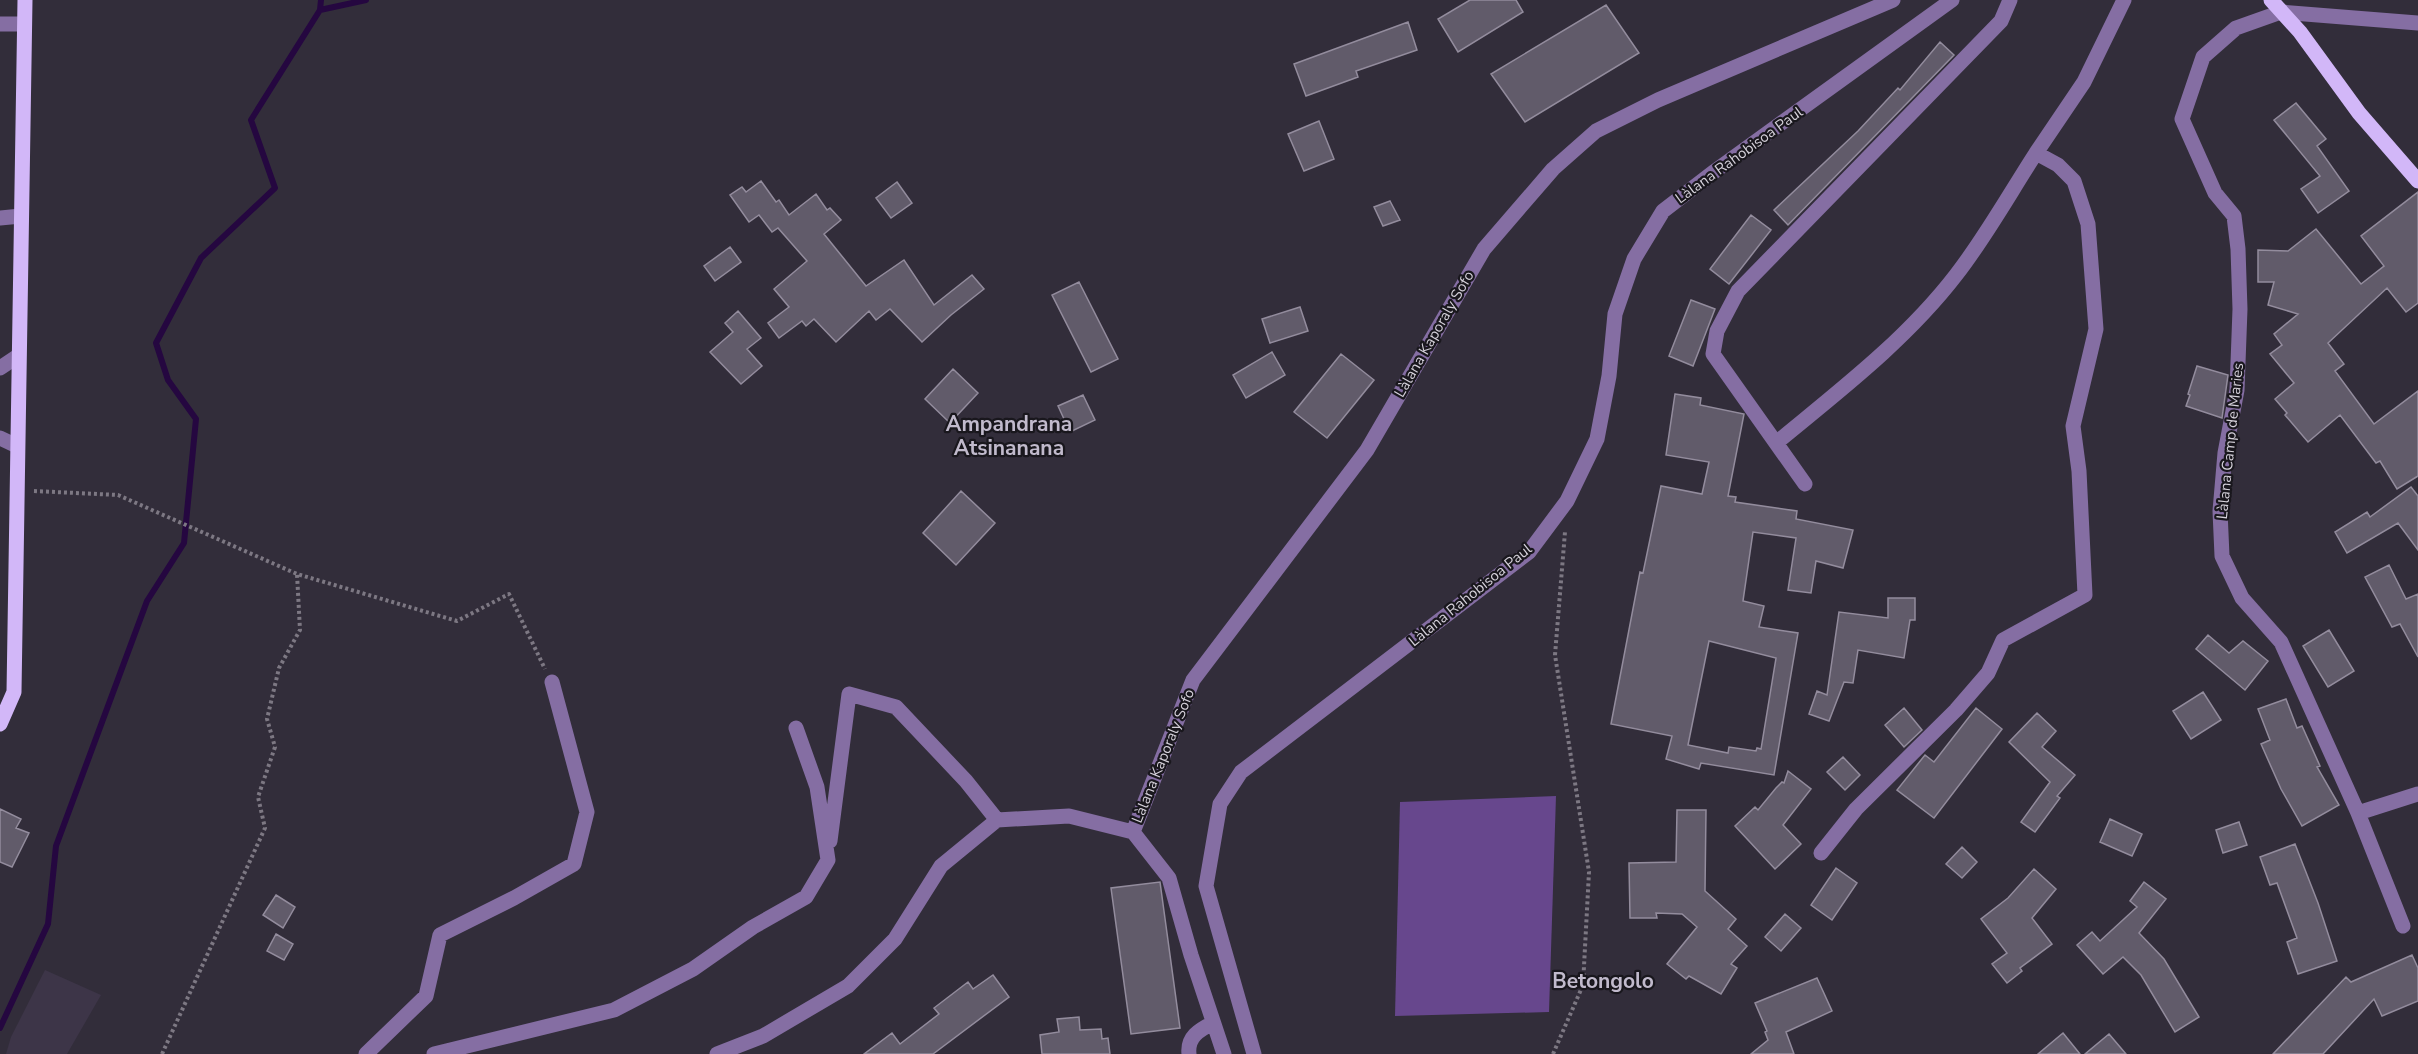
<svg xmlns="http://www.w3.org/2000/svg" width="2418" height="1054" viewBox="0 0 2418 1054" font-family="'Nunito Sans',sans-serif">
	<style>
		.built { fill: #3d3548 }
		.green { fill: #67478d }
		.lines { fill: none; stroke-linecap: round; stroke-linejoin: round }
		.stream { stroke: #250740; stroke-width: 6 }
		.building { fill: #615b6a; stroke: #938c9d; stroke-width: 1.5; fill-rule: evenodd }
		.path { stroke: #7d7883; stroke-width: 4; stroke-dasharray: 3 3; stroke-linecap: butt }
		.minor { stroke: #856ea3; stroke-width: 15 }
		.major { stroke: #d2b7f8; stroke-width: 15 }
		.labels { text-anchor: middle; stroke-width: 4.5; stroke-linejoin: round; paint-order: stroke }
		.street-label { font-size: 15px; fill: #d4d0d9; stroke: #19171d }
		.district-label { font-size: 21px; font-weight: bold; fill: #c1bacc; stroke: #19171d }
	</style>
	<rect width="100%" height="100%" fill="#322d3a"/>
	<path class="built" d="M45,970L101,995L67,1054H6L11,1037Z"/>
	<path class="green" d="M1556,796L1549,1012L1395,1016L1400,802Z"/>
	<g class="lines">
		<path class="stream" d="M320,10L366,0
			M0,1028L48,924L56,846L147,601L184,543L196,419L168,380L156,343L201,258L275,188L251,120L320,10L321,0"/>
	</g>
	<path class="building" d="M1470,0H1516L1523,12L1458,52L1438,19Z
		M1606,5L1639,53L1525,122L1491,74Z
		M1408,22L1417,50L1356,71L1358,77L1306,96L1294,64Z
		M1940,42L1954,55L1788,225L1774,210L1858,131L1898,88L1900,90Z
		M2296,103L2326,139L2317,146L2349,191L2318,213L2301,189L2320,176L2274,120Z
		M1319,121L1334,159L1304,171L1288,134Z
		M761,181L776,202L779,200L789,215L816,194L827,210L830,208L841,220L824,234L866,286L904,260L934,305L972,275L984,289L951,315L922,342L890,309L876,320L869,311L836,342L814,319L806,326L802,321L779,338L768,323L789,307L774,289L807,261L778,228L772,232L759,215L749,222L730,195L742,187L746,192Z
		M897,182L912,203L891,218L876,198Z
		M2418,192V303L2406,312L2387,288L2328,343L2344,364L2335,371L2374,424L2418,391V476L2397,489L2380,461L2376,463L2340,415L2308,442L2285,415L2287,413L2275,399L2294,383L2270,354L2282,345L2274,334L2298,314L2268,305L2274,282H2258V250L2288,251L2316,229L2361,284L2384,266L2361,236Z
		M1390,201L1400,220L1383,226L1374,207Z
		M1751,215L1771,230L1729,284L1710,269Z
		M730,247L741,262L715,281L704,266Z
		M1079,282L1118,359L1091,372L1052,295Z
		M1691,300L1715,309L1693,366L1669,356Z
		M1300,307L1308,331L1270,343L1262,319Z
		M738,311L761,338L747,349L762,366L741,384L710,352L733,332L725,323Z
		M1272,352L1285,375L1246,398L1233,375Z
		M1341,354L1374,380L1327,438L1294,412Z
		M2197,366L2228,375L2222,418L2186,406L2190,395L2188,394Z
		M953,369L978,393L950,423L925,399Z
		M1675,394L1701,398L1700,405L1744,414L1728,496L1736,497L1735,502L1797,511L1796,519L1853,530L1843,568L1816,561L1811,593L1788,590L1796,538L1753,532L1743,601L1764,606L1759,627L1798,633L1774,775L1701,763L1699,769L1666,759L1672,736L1611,724L1640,572L1643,573L1661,486L1702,494L1709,462L1666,455ZM1709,641L1776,658L1761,749L1757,748L1756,751L1729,747L1728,753L1688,745Z
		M1083,395L1095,420L1070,432L1058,406Z
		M2411,487L2418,496V550L2398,523L2347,553L2335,532L2367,512L2370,517Z
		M961,491L995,523L956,565L923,533Z
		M2389,565L2406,599L2418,594V657L2400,624L2392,627L2365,577Z
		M1888,598H1915V620H1910L1904,658L1858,650L1853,683L1844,682L1829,721L1809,714L1817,691L1827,695L1839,612L1888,618Z
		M2329,630L2354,671L2328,687L2303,646Z
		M2208,635L2229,653L2243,641L2268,661L2245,690L2196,649Z
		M2203,692L2221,720L2191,739L2173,711Z
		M2286,699L2297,728L2302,726L2320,766L2317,767L2339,805L2302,826L2281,789L2261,744L2270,740L2258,709Z
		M1904,708L1922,730L1904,747L1885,725Z
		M1976,708L2002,729L1934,818L1897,790L1925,755L1934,762Z
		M2037,713L2056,731L2042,747L2075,775L2057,796L2060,798L2035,832L2021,822L2050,782L2009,742Z
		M1843,757L1860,775L1845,790L1827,772Z
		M1788,771L1811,789L1783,825L1801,844L1775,869L1735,826L1755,807L1758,810L1776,788L1782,782L1784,783Z
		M0,809L21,819L16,828L29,833L12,867L0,862Z
		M1677,810H1706L1705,891L1736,919L1728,929L1747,946L1731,964L1737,968L1721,994L1689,976L1686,979L1667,964L1697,927L1682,914L1656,913L1657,918H1630L1629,863L1676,862Z
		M2110,819L2142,834L2132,856L2100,842Z
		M2239,822L2247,845L2223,853L2216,830Z
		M2295,844L2318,903L2337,961L2298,974L2287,942L2297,938L2277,883L2270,885L2260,857Z
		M1962,847L1977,862L1962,878L1946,864Z
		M1836,868L1857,883L1832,920L1811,905Z
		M2034,869L2056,889L2032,918L2052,944L2020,968L2022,971L2007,983L1992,964L2007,953L1981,919L2008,898Z
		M1160,882L1180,1028L1131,1034L1111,888Z
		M2144,882L2166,899L2139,933L2164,959L2199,1017L2175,1032L2141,975L2123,957L2103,974L2077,945L2092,932L2100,941L2137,907L2130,901Z
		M276,895L295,907L283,928L263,915Z
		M1785,914L1801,928L1781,951L1765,937Z
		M276,934L293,944L284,960L267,951Z
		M2412,955L2418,968V1001L2382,1016L2374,999L2323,1054H2273L2346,977L2351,982Z
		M993,975L1009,997L933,1054H864L892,1033L900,1044L939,1014L934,1008L968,982L973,989Z
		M1817,978L1832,1011L1786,1032L1794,1054H1751L1768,1040L1765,1032L1767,1031L1755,1003Z
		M1079,1017L1080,1030L1101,1029L1102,1039L1108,1038L1110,1054H1042L1040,1035L1059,1032L1057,1019Z
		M2063,1033L2080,1054H2038Z
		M2109,1034L2126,1054H2085Z"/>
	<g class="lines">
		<path class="path" d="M34,491L118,495L297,574L457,621L509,594L545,669
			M162,1054L265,828L258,797L275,747L267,719L279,668L300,630L297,574
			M1553,1054L1583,985L1589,872L1555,655L1565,532"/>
		<path class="minor" d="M0,24H24
			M0,218L21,216
			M0,368L18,356
			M0,438L17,446
			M1776,443C1839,391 1906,340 1956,275C1985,238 2010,193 2036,153
			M1805,484L1713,354L1717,331L1738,291L2001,21L2010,0
			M2358,813L2418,794
			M1133,832L1193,680L1367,450L1484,249L1553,169L1596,131L1658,100L1893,0
			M1133,832L1169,878L1191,955L1224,1054
			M830,841L849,694L896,707L966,781L997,820
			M1821,853L1856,809L1956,710L1988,673L2003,640L2085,595L2079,471L2073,426L2096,329L2088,224L2074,181L2058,165L2036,153L2084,82L2124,0
			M2403,926L2358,813L2281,642L2242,598L2222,556L2220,511L2225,453L2237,390L2240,309L2238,249L2234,216L2215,193L2182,119L2203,57L2236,28L2281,12L2418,23
			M366,1054L426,996L440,935L514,898L574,864L587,812L552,682
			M434,1054L614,1010L693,969L753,927L806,897L828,860L817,787L796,728
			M717,1054L763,1036L848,986L895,939L941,866L997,820L1069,816L1133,832
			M1189,1054C1187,1037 1199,1030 1213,1023
			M1254,1054L1206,886L1220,804L1241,772L1529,552L1567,501L1597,439L1609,376L1615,314L1634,259L1663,211L1715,171L1952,0"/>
		<path class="major" d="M2271,0L2300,32L2359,113L2418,181
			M0,724L14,692L25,0"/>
	</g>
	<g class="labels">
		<g class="street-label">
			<text transform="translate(1739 155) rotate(-36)" y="5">Làlana Rahobisoa Paul</text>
			<text transform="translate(1434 334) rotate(-60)" y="5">Làlana Kaporaly Sofo</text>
			<text transform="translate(2230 441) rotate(-84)" y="5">Làlana Camp de Maries</text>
			<text transform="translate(1470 595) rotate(-39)" y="5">Làlana Rahobisoa Paul</text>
			<text transform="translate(1163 756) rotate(-68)" y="5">Làlana Kaporaly Sofo</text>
		</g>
		<g class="district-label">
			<text x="1009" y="431">Ampandrana<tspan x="1009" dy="24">Atsinanana</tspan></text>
			<text x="1603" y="988">Betongolo</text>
		</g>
	</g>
</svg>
